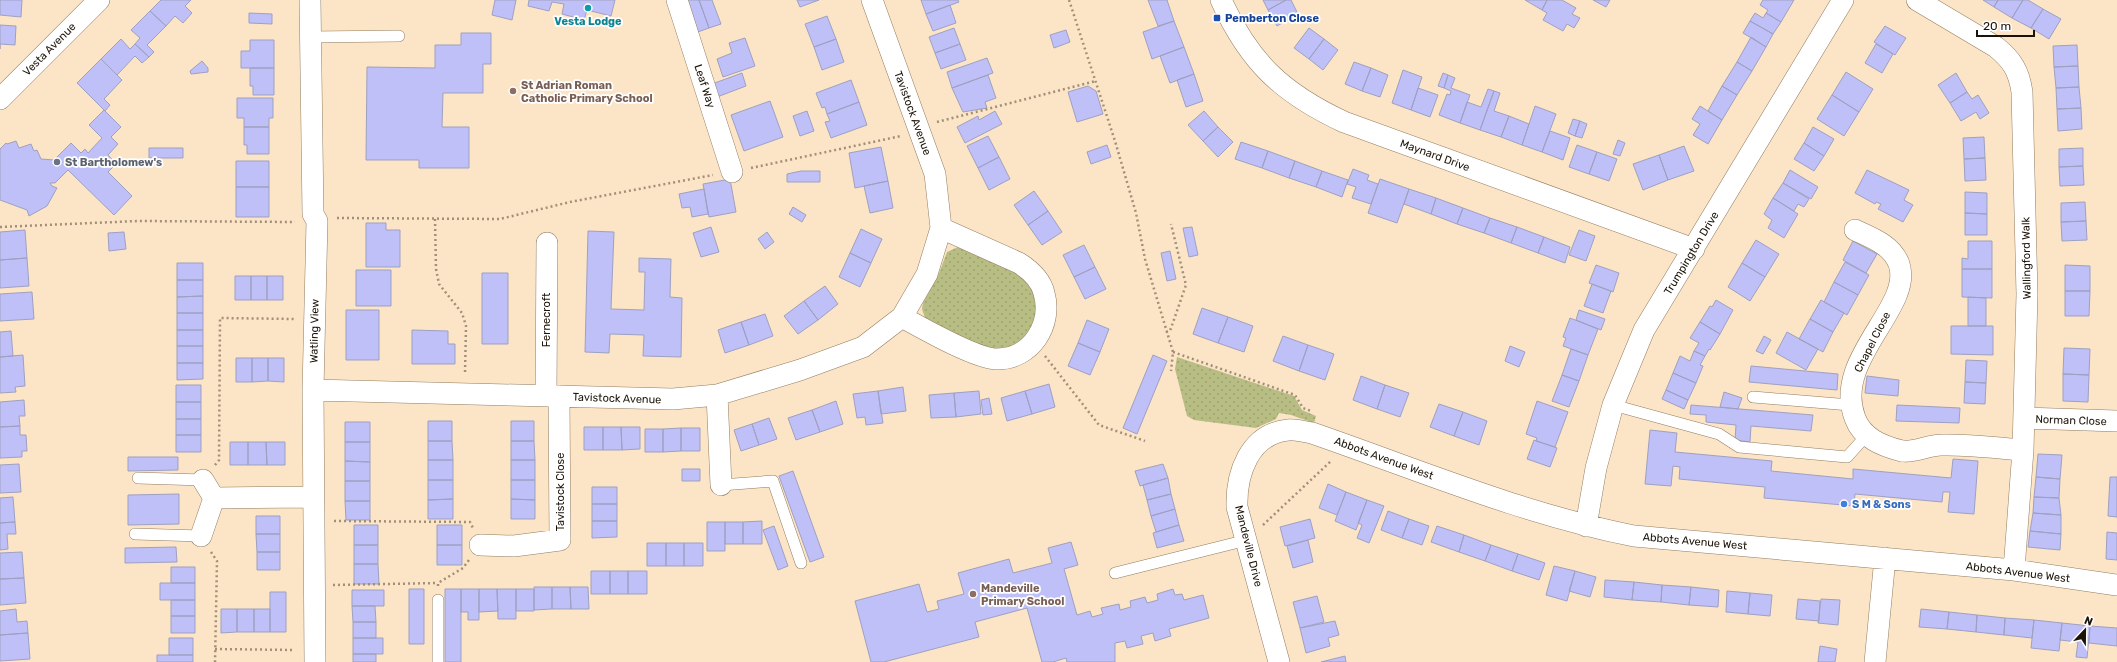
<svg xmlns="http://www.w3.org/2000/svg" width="2117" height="662" viewBox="0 0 2117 662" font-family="Rubik,sans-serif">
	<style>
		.grass { fill: url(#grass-dots) }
		.building { fill: #bec0f7; stroke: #9fa0c1 }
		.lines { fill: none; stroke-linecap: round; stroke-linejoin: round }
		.service-casing { stroke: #927d61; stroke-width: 12 }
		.minor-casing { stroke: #927d61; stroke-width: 22 }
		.path { stroke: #a19079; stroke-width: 2.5; stroke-dasharray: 2 3; stroke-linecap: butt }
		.service { stroke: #fff; stroke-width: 11 }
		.minor { stroke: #fff; stroke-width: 21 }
		.culture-dot { fill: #0f9aa8; stroke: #fff; stroke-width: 1.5 }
		.transit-dot { fill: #1a4fb4; stroke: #fff; stroke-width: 1.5 }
		.education-dot { fill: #8d6e63; stroke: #fff; stroke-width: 1.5 }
		.worship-dot { fill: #6b7280; stroke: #fff; stroke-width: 1.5 }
		.shop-dot { fill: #3f7fe0; stroke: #fff; stroke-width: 1.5 }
		.labels { text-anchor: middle; stroke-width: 3.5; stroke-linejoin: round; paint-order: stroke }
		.transit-label { font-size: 11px; font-weight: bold; fill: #164399; stroke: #fff; text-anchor: start }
		.culture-label { font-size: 11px; font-weight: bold; fill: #0d838f; stroke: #fff }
		.street-label { font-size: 11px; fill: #1b1308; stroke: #fff }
		.education-label { font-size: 11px; font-weight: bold; fill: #785e54; stroke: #fff; text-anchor: start }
		.worship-label { font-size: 11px; font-weight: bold; fill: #5b616d; stroke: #fff; text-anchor: start }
		.shop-label { font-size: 11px; font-weight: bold; fill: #366cbe; stroke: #fff; text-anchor: start }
	</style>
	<defs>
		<pattern id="grass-dots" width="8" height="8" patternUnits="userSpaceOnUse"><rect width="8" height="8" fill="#b8bd84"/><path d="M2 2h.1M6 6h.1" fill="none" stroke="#9ea270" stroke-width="1.8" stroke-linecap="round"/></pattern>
	</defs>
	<rect width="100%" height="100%" fill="#fce4c6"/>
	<path class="grass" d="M958,247L966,248L1022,275L1034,292L1037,304L1034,327L1015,346L988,351L926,321L922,309L923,303L938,276L947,252Z
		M1177,357L1294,396L1302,410L1316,416L1314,423L1291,415L1279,413L1276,419L1256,428L1194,420L1187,416L1175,369Z"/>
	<path class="building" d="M0,0H22L21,17L0,15Z
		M161,0H191L185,6L192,13L183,23L175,16L166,26L150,11Z
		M495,0H516L512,20L492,15Z
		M529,0H615L611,16L587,10L584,20L562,14L564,4L552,2L549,11L528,6Z
		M683,0H699L709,28L695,33Z
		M699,0H712L721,24L709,28Z
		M797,0H819L800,7Z
		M921,0H958L959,2L926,14Z
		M1148,0H1167L1174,21L1158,26Z
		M1263,0H1286L1268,10Z
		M1286,0H1291L1298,14L1277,26L1268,10Z
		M1525,0H1547L1542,10Z
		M1547,0H1562L1576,8L1572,14L1580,18L1574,28L1567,24L1563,31L1543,20L1547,13L1542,10Z
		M1593,0H1610L1606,7Z
		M1763,0H1794L1781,22L1766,13L1768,10L1760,5Z
		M1983,0H1998L1994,7Z
		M1998,0H2023L2012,18L1994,7Z
		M2023,0H2028L2043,9L2031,28L2012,18Z
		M950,5L956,23L933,31L926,14Z
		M2043,9L2061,19L2049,39L2031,28Z
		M150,11L166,26L147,45L154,52L149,57L135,44L140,38L131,30Z
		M249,13L272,14V24L249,23Z
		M1755,13L1763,18L1766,13L1781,22L1773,34L1750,21Z
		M827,16L836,39L814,47L805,24Z
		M1174,21L1184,47L1152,59L1143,32Z
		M1750,21L1773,34L1766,47L1743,33Z
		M0,25L16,26L15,45L0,44V49Z
		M1885,26L1906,38L1895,55L1874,42Z
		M954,28L960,44L935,53L929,37Z
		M1309,28L1324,39L1309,59L1294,48Z
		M1066,30L1070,42L1054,48L1050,35Z
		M461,33H491V64H483V93H443L442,127H469V168H419V160H366L367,67L435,68V45H461Z
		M1751,37L1766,47L1752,71L1737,62Z
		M745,38L755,66L723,77L717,59L732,53L729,43Z
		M121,39L130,49L135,44L149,57L142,63L135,56L117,75L101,59Z
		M836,39L844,62L822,70L814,47Z
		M1324,39L1338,50L1323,70L1309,59Z
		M250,40H274V68H241V51H250Z
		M960,44L966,60L941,69L935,53Z
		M1876,44L1893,54L1882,73L1865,63Z
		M2077,45L2078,66L2054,67L2053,46Z
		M1184,47L1194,74L1170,83L1160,56Z
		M987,58L993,73L952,88L947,72Z
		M101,59L122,80L104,99L110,105L105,111L77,83Z
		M202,61L208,68V72L191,74L190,71Z
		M1354,62L1371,68L1362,91L1345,84Z
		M1737,62L1752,71L1737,95L1722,86Z
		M2078,66L2079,87L2056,88L2054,67Z
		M250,68H274V95H253V86H250Z
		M1371,68L1388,75L1380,97L1362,91Z
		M1403,70L1422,77L1411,110L1392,103Z
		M1846,72L1873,89L1859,112L1832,95Z
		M742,73L746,86L717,97L712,84Z
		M1443,73L1448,75L1444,88L1438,86Z
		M1956,73L1967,92L1950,103L1938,85Z
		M1194,74L1203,101L1186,107L1177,80Z
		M988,75L996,98L985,102L987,108L963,112L952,88Z
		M1448,75L1455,78L1451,88L1470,95L1460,123L1439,115L1447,94L1450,95L1451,91L1444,88Z
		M851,80L859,102L827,114L825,107L822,108L816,93Z
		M1088,86L1096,91L1103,114L1077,122L1068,92Z
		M1722,86L1737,95L1722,120L1708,111Z
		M2079,87L2081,108L2057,109L2056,88Z
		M1418,88L1438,95L1430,117L1411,110Z
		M1488,89L1494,91L1480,130L1460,123L1467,102L1481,107Z
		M1494,91L1500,93L1494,111L1509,116L1501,137L1480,130Z
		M1967,92L1972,99L1978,95L1989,113L1980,119L1976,112L1961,121L1950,103Z
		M1832,95L1859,112L1844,136L1817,119Z
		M237,98H273V118H269V127H244V118H237Z
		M770,101L783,137L744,151L731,115Z
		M859,102L867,125L831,138L825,122L830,121L827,114Z
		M1535,106L1556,114L1542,152L1522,145Z
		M1700,106L1722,120L1708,144L1693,135L1700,124L1692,119Z
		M2081,108L2082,129L2058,131L2057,109Z
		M104,110L121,127L111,137L118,144L108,155L116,164L108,172L132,196L114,215L68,170L55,183H50L52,186L57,188L47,206L29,216L27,210L0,200V149L6,143L7,144L16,141L19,148L31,144L34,151L37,150L41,159L54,160L71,143L81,153L85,149L88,153L102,138L89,125Z
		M807,111L814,131L800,136L793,116Z
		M995,111L1002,124L965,143L957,127L978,116L979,120Z
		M1204,111L1218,127L1203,141L1188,125Z
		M1509,116L1529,124L1522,145L1501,137Z
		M1573,119L1580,121L1575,136L1568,133Z
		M1580,121L1587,124L1582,138L1575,136Z
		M244,127H269V154H247V145H244Z
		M1218,127L1233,142L1218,157L1203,141Z
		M1813,127L1834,139L1824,156L1804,143Z
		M1550,131L1570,138L1563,160L1542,152Z
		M988,136L999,157L978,168L967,146Z
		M1984,137L1985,158L1964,159L1963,138Z
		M1618,140L1625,143L1620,156L1613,154Z
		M1241,142L1268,151L1262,168L1235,159Z
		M1804,143L1824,156L1814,171L1794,159Z
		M1107,145L1111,157L1091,164L1087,152Z
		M1577,145L1597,152L1589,174L1569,167Z
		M1684,146L1694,171L1668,180L1659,155Z
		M881,147L888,181L855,188L849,153Z
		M149,148H183V158H149Z
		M2083,148V166L2059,167V149Z
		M1268,151L1295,161L1289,178L1262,168Z
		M1597,152L1617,159L1609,181L1589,174Z
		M1659,155L1668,180L1643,190L1633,164Z
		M999,157L1010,179L989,190L978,168Z
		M1985,158L1986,180L1965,181L1964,159Z
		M236,161H269V187H236Z
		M1295,161L1322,171L1316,187L1289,178Z
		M2083,166L2084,185L2060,186L2059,167Z
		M1353,169L1369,175L1367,180L1378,184L1371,204L1352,198L1356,187L1347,184Z
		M1790,170L1818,187L1811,199L1783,183Z
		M1867,170L1909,190L1904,200L1913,205L1903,222L1878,209L1881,204L1876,202L1875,204L1855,193Z
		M801,171H820V182H787V174Z
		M1322,171L1348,180L1342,197L1316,187Z
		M730,179L736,212L709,217L703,184Z
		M1380,179L1409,189L1397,223L1368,213Z
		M888,181L893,208L870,213L864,186Z
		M1783,183L1809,199L1804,207L1798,204L1794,211L1773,198Z
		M236,187H269V217H236Z
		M704,189L708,214L692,217L690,207L682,208L679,194Z
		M1409,189L1436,198L1431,214L1404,204Z
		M1034,191L1048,211L1028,225L1014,205Z
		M1965,192L1987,193V214L1965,213Z
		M1436,198L1463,208L1457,224L1431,214Z
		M1773,198L1798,214L1784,238L1768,228L1772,220L1764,214Z
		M2085,202L2086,221L2061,222V203Z
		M793,207L806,215L802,222L789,214Z
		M1463,208L1490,218L1484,233L1457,224Z
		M1048,211L1062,232L1042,245L1028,225Z
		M1965,213L1987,214V235H1965Z
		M1490,218L1517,227L1511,243L1484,233Z
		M2086,221L2087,240L2062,241L2061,222Z
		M366,223H386V230H400V267H366Z
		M711,227L719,252L701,257L693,233Z
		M1192,227L1198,255L1189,257L1183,228Z
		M1517,227L1544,237L1538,253L1511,243Z
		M861,229L882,239L871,263L850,253Z
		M25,230L27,258L0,260V232Z
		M1579,230L1595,236L1586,261L1569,255Z
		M588,231L614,232L611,309L644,310L645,272H639V258L671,259L670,297L682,298L681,357L643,356L644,335L610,334L609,353L585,352Z
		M124,232L126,249L109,251L108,233Z
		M767,232L774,242L765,249L758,239Z
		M1544,237L1570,247L1565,263L1538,253Z
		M1756,240L1779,254L1765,277L1742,263Z
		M1853,241L1877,254L1866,273L1843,260Z
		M1968,241H1992V269H1962V258L1968,259Z
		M1084,245L1095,267L1074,277L1063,255Z
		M1170,251L1176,279L1167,281L1161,253Z
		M850,253L871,263L860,287L839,277Z
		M27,258L29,286L0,288V260Z
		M1845,262L1869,275L1858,295L1834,282Z
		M177,263H203V280H177Z
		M1742,263L1765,277L1750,301L1728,287Z
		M1596,265L1619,273L1613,292L1589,283Z
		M2065,265L2090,266V291H2065Z
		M1095,267L1106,289L1085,299L1074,277Z
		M1962,269H1992V298L1962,297Z
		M356,270H391V306H356Z
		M482,273H508V344H482Z
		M235,276H251V300H235Z
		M251,276H267V300H251Z
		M267,276H283V300H267Z
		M177,280H203V296L177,297Z
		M1834,282L1858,295L1847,315L1824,302Z
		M1592,284L1611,291L1603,313L1584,306Z
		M825,286L838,304L818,320L804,301Z
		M2065,291H2090L2089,316H2065Z
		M32,292L34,319L0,321V294Z
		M203,296V313H177V297Z
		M1968,297L1986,298V326H1968Z
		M1716,300L1733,310L1720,334L1700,322L1710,306L1712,307Z
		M1821,300L1844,313L1833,332L1810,319Z
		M804,301L818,320L798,334L784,316Z
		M1202,308L1228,317L1218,343L1193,334Z
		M346,310H379V360H346Z
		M1579,310L1605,319L1601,330L1576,320Z
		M177,313H203V330H177Z
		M765,314L773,336L749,345L741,322Z
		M1228,317L1253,326L1244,352L1218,343Z
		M1570,318L1598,329L1588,355L1563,346L1566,338L1563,337Z
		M1810,319L1833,332L1823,352L1799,339Z
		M1087,320L1109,329L1100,352L1078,343Z
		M741,322L749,345L725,353L718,330Z
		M1700,322L1720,334L1710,350L1709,349L1705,356L1694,351L1699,343L1690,338Z
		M1951,326H1993V355L1951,354Z
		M177,330H203V346H177Z
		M412,330L448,331V344H455V364H412Z
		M11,331L13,356L0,357V332Z
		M1787,332L1818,349L1806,370L1776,353Z
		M1283,336L1308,345L1299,371L1273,361Z
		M1764,336L1771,340L1763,354L1756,351Z
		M1078,343L1100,352L1090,375L1068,366Z
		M1308,345L1334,354L1325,380L1299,371Z
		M177,346H203V363H177Z
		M1510,346L1525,352L1519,367L1505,361Z
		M2064,348L2090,349L2089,375L2063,374Z
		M1571,349L1588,355L1579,381L1562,375Z
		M1694,351L1705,356L1700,365L1703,366L1696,383L1673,373L1680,356L1690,361Z
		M23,355L25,386L15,387L16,392L0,393V357Z
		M1153,355L1167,361L1137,434L1123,428Z
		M236,358H252V382H236Z
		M252,358H268V381L252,382Z
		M268,358H284V382L268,381Z
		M1966,360L1987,361L1986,383L1965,382Z
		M177,363H203V379L177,380Z
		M1751,366L1838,374L1837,390L1749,382Z
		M1673,373L1696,383L1688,400L1666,390Z
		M2063,374L2089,375L2088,402L2063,401Z
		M1562,375L1579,381L1569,407L1552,401Z
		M1361,376L1385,385L1377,409L1353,400Z
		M1867,376L1899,380L1898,396L1865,393Z
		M1965,382L1986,383L1985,404L1964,403Z
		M1049,384L1055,407L1032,414L1025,391Z
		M176,385H201V402H176Z
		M1385,385L1409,393L1400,417L1377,409Z
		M903,387L906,411L881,414L878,391Z
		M1666,390L1688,400L1684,409L1662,399Z
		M878,391L883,423L866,425L865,417L857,418L853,394Z
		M979,391L981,414L956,417L954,393Z
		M1025,391L1032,414L1007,421L1001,398Z
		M1724,392L1742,398L1738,409L1720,407Z
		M954,393L956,417L931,418L929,395Z
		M989,398L992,414L983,415L981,400Z
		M24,400L25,416H19L20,426L0,427V402Z
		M836,401L843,424L820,432L812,410Z
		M1537,401L1568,412L1555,447L1536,441L1537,438L1526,434Z
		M176,402H201V419H176Z
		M1439,404L1463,412L1454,436L1430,427Z
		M1691,405L1813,415L1811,431L1751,426L1750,442L1735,440L1736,425L1706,422V415L1690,414Z
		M1897,405L1960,408L1959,423L1896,421Z
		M812,410L820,432L796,440L788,418Z
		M1463,412L1487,421L1479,445L1454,436Z
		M769,418L777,439L759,445L752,424Z
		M176,419H201V435H176Z
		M428,421H452V441H428Z
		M511,421H534V441H511Z
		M345,422H370V442H345Z
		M752,424L759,445L741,451L734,430Z
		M20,426V435H26L27,451H22V457L0,458V427Z
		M584,427H603V450H584Z
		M603,427H621L622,450H603Z
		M621,427H640V449L622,450Z
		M681,428H700V451H681Z
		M681,428V451L663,452V429Z
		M645,429H663V452H645Z
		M1650,430L1677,433L1675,452L1772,461L1771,471L1853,479V469L1951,478L1953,459L1978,461L1974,514L1948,512L1950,492H1943L1942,502L1855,494L1854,506L1764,498L1765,487L1679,479L1680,467L1673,466L1671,486L1645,484Z
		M176,435H201V452H176Z
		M1534,440L1557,448L1550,467L1527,459Z
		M428,441H452L453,460H428Z
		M511,441H534L535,460H511Z
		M230,442H248V465H230Z
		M248,442H266L267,465H248Z
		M266,442H285V465H267Z
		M345,442H370V462L345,461Z
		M2038,454L2062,455L2060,479L2036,477Z
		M128,457H178V470L128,471Z
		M428,460H453V480H428Z
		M511,460H535V480H511Z
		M345,461L370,462V481H345Z
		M19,464L21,492L0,493V465Z
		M1163,464L1168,478L1140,486L1135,471Z
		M682,469H700V481H682Z
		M793,471L824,557L810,562L779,476Z
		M2036,477L2060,479L2059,498L2034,497Z
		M2110,477H2117V517L2108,516Z
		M1168,478L1171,494L1147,500L1143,485Z
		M428,480H453V499L428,500Z
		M511,480H535V500L511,499Z
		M345,481H370V501H345Z
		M1328,484L1346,492L1337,515L1319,508Z
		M592,487H617V504H592Z
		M1346,492L1367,500L1356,530L1335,521Z
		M179,494V524L128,525V495Z
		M1171,494L1175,509L1151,516L1147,500Z
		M13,497L15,522L0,523V498Z
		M2034,497L2059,498L2061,515L2033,513Z
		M453,499V519H428V500Z
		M511,499L535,500V519H511Z
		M1367,500L1384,506L1369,543L1357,538L1362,525L1358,523Z
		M345,501H370V520H346Z
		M592,504H617V521H592Z
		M1175,509L1179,525L1156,532L1151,516Z
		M1388,511L1409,519L1402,538L1381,530Z
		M2033,513L2061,515V534L2030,531Z
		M256,516H280V534H256Z
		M1310,519L1315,538L1285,546L1280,527Z
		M1409,519L1429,526L1422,545L1402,538Z
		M592,521H617V537L592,538Z
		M762,521V544H743V522Z
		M15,522L16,534H7L8,549L0,550V523Z
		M707,522H725V551H707Z
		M725,522H743V544H725Z
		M354,525H378V545H354Z
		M437,525H462V545H437Z
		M1179,525L1184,541L1157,548L1153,533Z
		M774,526L788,566L778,570L763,530Z
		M1437,526L1464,535L1459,552L1431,542Z
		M2030,531L2061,534L2060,550L2028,547Z
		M2107,532L2117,533V560L2106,559Z
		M256,534H280V552H257Z
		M1464,535L1491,545L1485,561L1459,552Z
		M1308,540L1313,562L1293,568L1287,546Z
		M1071,542L1078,565L1064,569L1077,615L1090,611L1092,617L1103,614L1101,608L1119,604L1120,610L1131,607L1130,601L1145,597L1147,603L1158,600L1157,594L1173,589L1175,595L1182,594L1184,600L1203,595L1209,618L1169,629L1171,636L1155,641L1153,633L1141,636L1143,644L1127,648L1125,641L1115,643V662H1067L1066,658L1053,662H1042L1027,608L975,622L979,637L884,662H871L855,601L919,584L927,612L939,609L937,601L964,594L958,573L1009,559L1013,573L1052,563L1048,548Z
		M647,543H666V566H647Z
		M666,543H684V566H666Z
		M684,543H703V566H684Z
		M354,545H378V564H354Z
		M437,545H462V565H437Z
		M1491,545L1518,554L1512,571L1485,561Z
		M176,547L177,562L125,563V548Z
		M22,552L24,578L0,579V553Z
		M257,552H280V570H257Z
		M1518,554L1545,563L1539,580L1512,571Z
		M354,564H378L379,584H354Z
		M1554,566L1575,571L1567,601L1546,595Z
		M171,567H195V583H171Z
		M591,571H610V594H591Z
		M610,571H628V594H610Z
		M628,571H647V594H628Z
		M1575,571L1596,577L1590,597L1569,591Z
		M24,578L26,603L0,605V579Z
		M1605,580L1634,582L1632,600L1604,597Z
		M1634,582L1662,585L1661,602L1632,600Z
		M160,583H195V600H160Z
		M1662,585L1691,587L1689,605L1661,602Z
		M534,587H552V609L534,610Z
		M552,587H570L571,609H552Z
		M570,587H588L589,609H571Z
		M1691,587L1719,590L1718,607L1689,605Z
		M409,589H424V644H409Z
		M445,589H461V662H445Z
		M461,589H479V620H468V612H461Z
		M479,589H497L498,611L479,612Z
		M497,589H516V619H498Z
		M516,589H534V611H516Z
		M352,590H384V606H352Z
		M1727,591L1750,593L1748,614L1726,612Z
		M270,592H286V632H270Z
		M1750,593L1772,595L1770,616L1748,614Z
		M1317,596L1324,622L1300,628L1293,602Z
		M1798,599L1820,601L1819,621L1796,619Z
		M1821,599L1840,600L1838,625L1818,623Z
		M171,600H195V616H171Z
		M352,606H375L376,622H353Z
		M16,609L17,622L27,621L28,633L0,635V611Z
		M221,609H237V632L221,633Z
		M237,609H254V632H237Z
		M254,609H270V632H254Z
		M1921,609L1949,612L1947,629L1919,627Z
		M1949,612L1977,615L1976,632L1947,629Z
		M1977,615L2005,618L2004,635L1976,632Z
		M171,616H195V633H171Z
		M2005,618L2034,620L2032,638L2004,635Z
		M2034,620L2062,623L2059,651L2031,648Z
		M1335,621L1339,635L1328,638L1330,646L1306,653L1300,628Z
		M353,622H376V638H353Z
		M2062,623L2090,626L2087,658L2076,657L2078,642L2060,640Z
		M2090,626L2117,628V646L2089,643Z
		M28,633L30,659L0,661V635Z
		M169,638H193V655H169Z
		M353,638H383V654H353Z
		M1820,646L1837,649L1835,662H1818Z
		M353,654H376V662H353Z
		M157,655H193V662H157Z
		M1345,656L1346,662H1321Z"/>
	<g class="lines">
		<g class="service-casing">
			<path id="service" d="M310,37L399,36
				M1753,397L1850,405
				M1613,405L1719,434L1739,447L1847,457L1866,436
				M138,478L203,480
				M721,485L773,481L801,563
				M135,534L201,536
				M1115,573L1247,540
				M438,600V662"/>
		</g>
		<g class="minor-casing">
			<path id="minor" d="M310,0L313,214L317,221L313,390L315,662
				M677,0L732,172
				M1221,0C1249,62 1282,93 1344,122L1694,249
				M1917,0L1996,47C2012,60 2019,71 2022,92L2027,294L2023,450L2014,570
				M0,99L99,0
				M1855,230C1872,238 1892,245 1899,264C1914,307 1832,359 1855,418C1862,438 1882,446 1902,451C1915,453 1928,445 1941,445C1968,444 1996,448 2023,450
				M902,317C922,328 976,359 997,359C1031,359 1053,325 1044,293C1041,280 1030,270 1019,263L941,228
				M313,390L673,399L717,395L800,370L863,347L902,317L927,274L941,228L935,174L872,0
				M717,395L721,485
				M546,396L547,243
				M2024,418L2117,421
				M203,480L214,498
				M1586,526L1596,468L1613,405L1644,330L1843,0
				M201,536L214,498L313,497
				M480,545L514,546L560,540L559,396
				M1279,662L1237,507C1236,474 1249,434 1288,430C1295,429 1305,432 1312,433C1419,470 1523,514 1634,536L2014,570L2117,585
				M1875,662L1885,558"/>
		</g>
		<path class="path" d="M1069,0L1115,141L1136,213L1145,259L1173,352L1171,371
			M937,122L1096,81
			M751,168L901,136
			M337,218L500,219L570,202L713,175
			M435,219L436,269L439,284L462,313L466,326L465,374
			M0,227L138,221L295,222
			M1166,332L1170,331L1186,285L1171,224
			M1173,352L1295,395L1303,408L1311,411
			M1045,356L1099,425L1145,441
			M215,465L219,460L220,318L295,319
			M334,521L470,522L473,528
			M1263,525L1331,461
			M211,552L217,561L215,662
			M333,585L438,583
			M438,586V583L463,568L469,560
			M215,649L295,650"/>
		<use href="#service" class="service"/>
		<use href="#minor" class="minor"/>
	</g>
	<circle class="culture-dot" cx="588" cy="8" r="4"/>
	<rect class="transit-dot" x="1213" y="14" width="8" height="8" rx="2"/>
	<g class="education-dot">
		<circle cx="513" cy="91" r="4"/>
		<circle cx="973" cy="594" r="4"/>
	</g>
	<circle class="worship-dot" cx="57" cy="162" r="4"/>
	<circle class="shop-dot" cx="1844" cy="504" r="4"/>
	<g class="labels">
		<g class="transit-label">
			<text x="1225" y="22">Pemberton Close</text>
		</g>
		<g class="culture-label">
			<text x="588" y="25">Vesta Lodge</text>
		</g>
		<g class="street-label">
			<text transform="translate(49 49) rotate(-45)" y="4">Vesta Avenue</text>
			<text transform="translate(705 86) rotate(72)" y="4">Leaf Way</text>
			<text transform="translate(913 113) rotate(70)" y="4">Tavistock Avenue</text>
			<text transform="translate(1435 155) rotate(20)" y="4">Maynard Drive</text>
			<text transform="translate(1691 253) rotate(-59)" y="4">Trumpington Drive</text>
			<text transform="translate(2026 258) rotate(-91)" y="4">Wallingford Walk</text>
			<text transform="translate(546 320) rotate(-90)" y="4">Fernecroft</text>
			<text transform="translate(314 331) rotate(-89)" y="4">Watling View</text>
			<text transform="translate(1872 342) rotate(-63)" y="4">Chapel Close</text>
			<text transform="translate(617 398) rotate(2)" y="4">Tavistock Avenue</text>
			<text transform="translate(2071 420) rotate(2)" y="4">Norman Close</text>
			<text transform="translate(1384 458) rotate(20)" y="4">Abbots Avenue West</text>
			<text transform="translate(560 492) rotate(-90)" y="4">Tavistock Close</text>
			<text transform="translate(1695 541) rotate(5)" y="4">Abbots Avenue West</text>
			<text transform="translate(1249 546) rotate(76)" y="4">Mandeville Drive</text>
			<text transform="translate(2018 572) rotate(7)" y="4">Abbots Avenue West</text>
		</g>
		<g class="education-label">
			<text x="521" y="89">St Adrian Roman<tspan x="521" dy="13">Catholic Primary School</tspan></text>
			<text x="981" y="592">Mandeville<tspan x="981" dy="13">Primary School</tspan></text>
		</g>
		<g class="worship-label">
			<text x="65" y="166">St Bartholomew's</text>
		</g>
		<g class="shop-label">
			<text x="1852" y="508">S M &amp; Sons</text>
		</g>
	</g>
	<g transform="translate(2085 630) rotate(22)" stroke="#ffffff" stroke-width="3" paint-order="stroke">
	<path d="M0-3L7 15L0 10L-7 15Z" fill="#1b1308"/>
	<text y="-6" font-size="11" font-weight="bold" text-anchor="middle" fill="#1b1308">N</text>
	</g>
	<path d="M1977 30v6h57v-6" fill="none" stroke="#1b1308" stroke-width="2"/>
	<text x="1983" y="30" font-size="12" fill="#1b1308" stroke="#ffffff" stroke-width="3" paint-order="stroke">20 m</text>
</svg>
